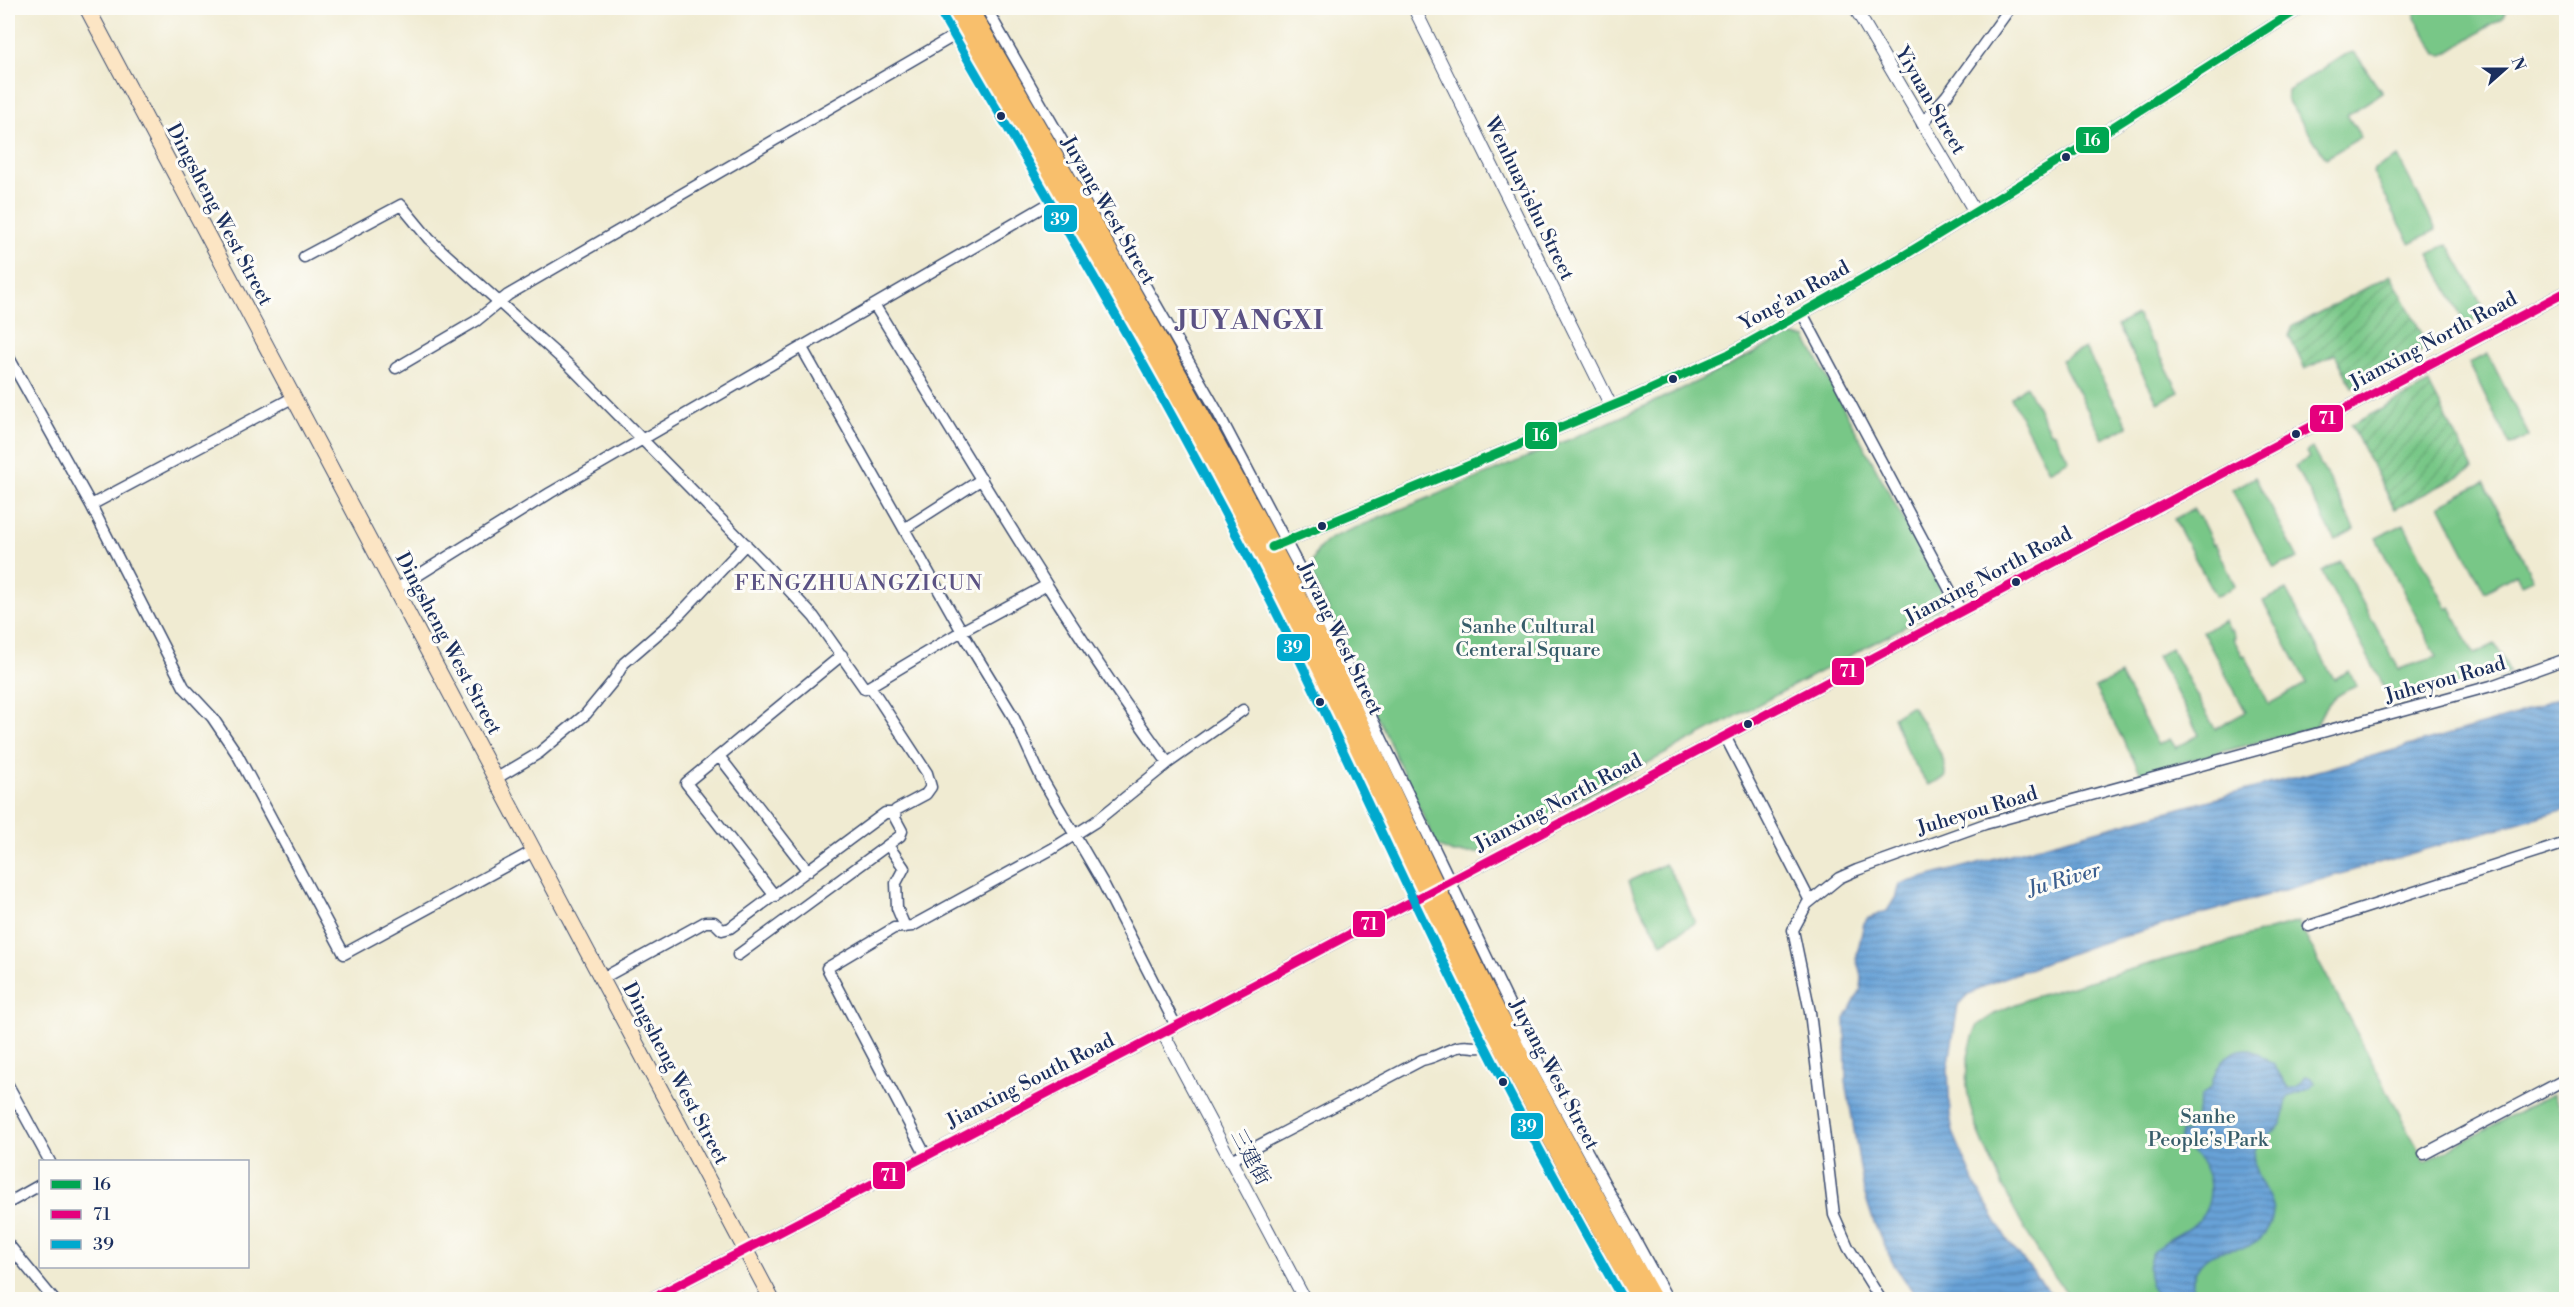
<svg xmlns="http://www.w3.org/2000/svg" width="2574" height="1307" viewBox="0 0 2574 1307" font-family="'Libre Bodoni','Noto Serif SC',serif">
	<style>
		.green { fill: #78c787; stroke: #4a7b72; stroke-width: 1.5 }
		.garden { fill: url(#garden-furrows); stroke: #4a7b72; stroke-width: 1.5 }
		.water { fill: url(#water-rules); stroke: #42689a; stroke-width: 1.5 }
		.lines { fill: none; stroke-linecap: round; stroke-linejoin: round }
		.minor-casing { stroke: #3b4b6f; stroke-width: 13 }
		.tertiary-casing { stroke: #3b4b6f; stroke-width: 14 }
		.secondary-casing { stroke: #3b4b6f; stroke-width: 17 }
		.trunk-casing { stroke: #3b4b6f; stroke-width: 19 }
		.minor { stroke: #fff; stroke-width: 10 }
		.tertiary { stroke: #fff; stroke-width: 12 }
		.secondary { stroke: #fce5c4; stroke-width: 15 }
		.trunk { stroke: #f8bf6c; stroke-width: 16 }
		.bus-1-casing { stroke: #fdfcf7; stroke-width: 14 }
		.bus-2-casing { stroke: #fdfcf7; stroke-width: 14 }
		.bus-3-casing { stroke: #fdfcf7; stroke-width: 14 }
		.bus-1 { stroke: #00a651; stroke-width: 9 }
		.bus-2 { stroke: #e5007d; stroke-width: 9 }
		.bus-3 { stroke: #00a9ce; stroke-width: 9 }
		.bus-dot { fill: #1b2f5e; stroke: #fdfcf7; stroke-width: 2 }
		.labels { text-anchor: middle; stroke-width: 6; stroke-linejoin: round; paint-order: stroke }
		.street-label { font-size: 20px; fill: #1b2f5e; stroke: #fdfcf7 }
		.park-label { font-size: 20px; fill: #375d6a; stroke: #fdfcf7 }
		.water-label { font-size: 21px; font-style: italic; fill: #3a5d8e; stroke: #fdfcf7 }
		.quarter-label { font-size: 22px; letter-spacing: 1.5px; fill: #5b5284; stroke: #fdfcf7 }
		.district-label { font-size: 26px; font-weight: bold; letter-spacing: 1.5px; fill: #5b5284; stroke: #fdfcf7 }
		.line-badge { stroke: #fdfcf7; stroke-width: 2 }
		.badge-label { font-size: 16px; text-anchor: middle; font-weight: bold; fill: #fff }
	</style>
	<defs>
		<pattern id="garden-furrows" width="10" height="10" patternUnits="userSpaceOnUse" patternTransform="scale(1.5)"><rect width="10" height="10" fill="#78c787"/><path d="M-1 1l2-2M0 10L10 0M9 11l2-2" fill="none" stroke="#62a272"/></pattern>
		<pattern id="water-rules" width="6" height="5" patternUnits="userSpaceOnUse" patternTransform="scale(1.5)"><rect width="6" height="5" fill="#68a2d7"/><path d="M0 2.5h6" fill="none" stroke="#5584b2"/></pattern>
	</defs>
	<rect width="100%" height="100%" fill="#fdfcf7"/>
	<filter id="ink" filterUnits="userSpaceOnUse"><feTurbulence type="fractalNoise" baseFrequency=".0167" numOctaves="2"/><feDisplacementMap in="SourceGraphic" scale="12" xChannelSelector="R" yChannelSelector="G"/><feConvolveMatrix kernelMatrix="1 2 1 2 8 2 1 2 1" color-interpolation-filters="sRGB"/></filter>
	<filter id="wash" filterUnits="userSpaceOnUse"><feTurbulence type="fractalNoise" baseFrequency=".008" numOctaves="4" result="noise"/><feDisplacementMap in="SourceGraphic" scale="24" xChannelSelector="R" yChannelSelector="G"/><feGaussianBlur stdDeviation="1.35" result="paint"/><feColorMatrix in="noise" values="0 0 0 0 0 0 0 0 0 0 0 0 0 0 0 0 0 1.4 0 .05"/><feComposite in="paint" operator="in"/></filter>
	<g filter="url(#wash)">
		<rect width="100%" height="100%" fill="#f0ebd2"/>
		<path class="green" d="M2419,8H2503L2505,12L2503,17L2444,55L2437,54L2415,18V10Z
			M2353,52L2356,54L2382,93L2347,115L2361,137L2326,158L2287,100L2288,91L2344,55Z
			M2398,157L2436,230L2410,243L2373,173L2374,169Z
			M2448,244L2485,310V315L2466,325L2429,254Z
			M2136,315L2138,316L2150,341L2155,345L2179,392L2158,403L2117,325Z
			M1788,335L1806,338L1944,595L1942,607L1478,853H1453L1437,846L1310,570C1314,555 1318,547 1331,538C1485,474 1641,415 1788,335Z
			M2085,348L2128,426L2103,439L2061,360Z
			M2488,354L2529,436L2510,445L2469,363Z
			M2026,386L2050,432L2054,433L2069,460L2049,471L2011,398Z
			M2312,448L2355,529L2335,540L2295,466L2309,458L2306,452Z
			M2255,477L2298,558L2274,568L2232,490Z
			M2484,482L2533,579L2522,584L2516,574L2485,592L2440,505Z
			M2193,509L2198,517H2200L2213,544L2215,543L2235,586L2216,597L2174,519Z
			M2404,524L2447,609L2450,607L2474,654L2495,644L2510,672L2401,703L2385,688L2322,572L2340,561L2399,669L2437,657L2376,538Z
			M2286,590L2334,679L2349,671L2357,686C2335,694 2324,704 2316,727L2141,773L2095,688L2120,675L2158,745L2170,739L2176,748L2199,735L2157,656L2171,648L2215,729L2246,712L2202,631L2224,621L2229,630L2231,629L2235,637L2233,638L2243,656L2245,655L2269,704L2307,683L2263,601Z
			M1910,706H1912C1921,720 1952,764 1945,778L1928,785L1908,754L1893,717Z
			M1665,864L1678,884L1695,923L1662,943L1637,902L1629,881Z
			M2298,922L2425,1162L2552,1094L2566,1122V1299H2072C2038,1258 2013,1210 1991,1161C1981,1138 1969,1113 1967,1087C1965,1066 1969,1044 1978,1025L1999,1011L2033,997Z"/>
		<path class="garden" d="M2391,275L2429,347L2352,387L2335,354L2305,369L2289,336L2293,326Z
			M2429,384L2473,469L2395,509L2351,425Z"/>
		<path class="water" d="M2566,695V809L2097,944L1990,983L1966,996L1958,1005L1948,1069L1950,1114L1953,1132L1976,1186L2009,1243L2055,1299H1918L1893,1263L1874,1223L1864,1192L1846,1081L1845,1019L1861,989L1862,977L1856,959L1864,923L1869,918L1887,911L1897,895L1900,884L2384,753L2513,716Z
			M2247,1049L2257,1053L2274,1065L2288,1088C2297,1090 2302,1083 2306,1076L2312,1078L2315,1083L2311,1088L2288,1097C2284,1105 2286,1116 2281,1124C2271,1138 2255,1134 2254,1158C2252,1187 2289,1201 2264,1235C2251,1251 2236,1247 2218,1252C2198,1258 2187,1280 2195,1299H2158C2153,1289 2146,1275 2149,1263C2157,1230 2208,1238 2210,1192C2211,1168 2198,1156 2180,1143L2181,1132L2186,1133L2188,1129H2192L2201,1096L2211,1088C2214,1070 2225,1050 2247,1049Z"/>
	</g>
	<g filter="url(#ink)">
		<g class="lines">
			<g class="minor-casing">
				<path id="minor" d="M938,8C1052,205 1169,401 1272,604C1338,735 1397,870 1463,1002C1513,1103 1567,1202 1623,1300
					M986,8L1217,411L1300,569L1527,1041L1668,1300
					M1922,124L1947,95L2010,8
					M304,257L401,205L429,239L571,367L760,559L814,617L865,689L962,631L1047,585
					M875,306C970,460 1061,617 1168,763
					M1802,313L1961,611
					M802,348L969,644L1013,716L1041,777L1103,883L1176,1026
					M8,356L91,505L184,687L212,717L237,754L344,954L535,850
					M396,368L476,321L508,295L959,33
					M91,505L294,397
					M904,529L982,479
					M396,589L550,493L1055,200
					M1725,736L1810,901
					M719,756L808,871
					M497,778L539,753L586,714L614,680L624,663L675,619L746,544
					M888,845L904,868L896,883L897,908L905,927
					M775,896L686,783L842,655
					M2309,926L2566,843
					M738,955L900,836L902,831L895,818L896,810L926,794L931,787L927,773L870,686
					M603,978L705,922H714L722,930L730,928L885,813H894
					M8,1085L50,1162
					M2424,1154L2566,1079
					M926,1156L827,968L894,928L912,926L1052,849L1095,822L1168,763L1243,710
					M1231,1160L1422,1060C1435,1058 1446,1050 1458,1047C1472,1044 1477,1051 1491,1044
					M8,1203L40,1185
					M8,1244L54,1300
					M1881,1300L1848,1247L1834,1215L1810,1012L1793,930L1807,904L1839,878L1857,870L1985,824L2491,686L2566,659"/>
			</g>
			<g class="tertiary-casing">
				<path id="tertiary" d="M1414,8L1611,406
					M1855,8L1975,212
					M965,16L986,8
					M1272,547L1634,397L1729,354L1898,259L2069,155L2300,8
					M1163,1033L1305,1300
					M649,1300L1176,1026L2566,292"/>
			</g>
			<g class="secondary-casing">
				<path id="secondary" d="M87,8L772,1300"/>
			</g>
			<g class="trunk-casing">
				<path id="trunk" d="M955,8C1065,198 1177,389 1278,585C1348,720 1408,860 1476,996C1528,1098 1583,1200 1640,1300
					M969,8C1078,196 1188,385 1289,578C1358,713 1419,853 1486,989C1539,1094 1596,1197 1654,1300"/>
			</g>
			<use href="#minor" class="minor"/>
			<use href="#tertiary" class="tertiary"/>
			<use href="#secondary" class="secondary"/>
			<use href="#trunk" class="trunk"/>
			<g class="bus-1-casing">
				<path id="bus-1" d="M1272,547L1634,397L1729,354L1898,259L2069,155L2300,8"/>
			</g>
			<g class="bus-2-casing">
				<path id="bus-2" d="M649,1300L1176,1026L2566,292"/>
			</g>
			<g class="bus-3-casing">
				<path id="bus-3" d="M938,8C1052,205 1169,401 1272,604C1338,735 1397,870 1463,1002C1513,1103 1567,1202 1623,1300"/>
			</g>
			<use href="#bus-1" class="bus-1"/>
			<use href="#bus-2" class="bus-2"/>
			<use href="#bus-3" class="bus-3"/>
		</g>
	</g>
	<g class="bus-dot">
		<circle cx="1001" cy="116" r="5"/>
		<circle cx="2066" cy="157" r="5"/>
		<circle cx="1673" cy="379" r="5"/>
		<circle cx="2296" cy="434" r="5"/>
		<circle cx="1322" cy="526" r="5"/>
		<circle cx="2016" cy="582" r="5"/>
		<circle cx="1320" cy="702" r="5"/>
		<circle cx="1748" cy="724" r="5"/>
		<circle cx="1503" cy="1082" r="5"/>
	</g>
	<g class="labels">
		<g class="street-label">
			<text transform="translate(1931 100) rotate(60)" y="7">Yiyuan Street</text>
			<text transform="translate(1530 198) rotate(64)" y="7">Wenhuayishu Street</text>
			<text transform="translate(1109 210) rotate(60)" y="7">Juyang West Street</text>
			<text transform="translate(220 214) rotate(62)" y="7">Dingsheng West Street</text>
			<text transform="translate(1794 295) rotate(-29)" y="7">Yong'an Road</text>
			<text transform="translate(2433 340) rotate(-28)" y="7">Jianxing North Road</text>
			<text transform="translate(1988 575) rotate(-28)" y="7">Jianxing North Road</text>
			<text transform="translate(1341 638) rotate(64)" y="7">Juyang West Street</text>
			<text transform="translate(449 643) rotate(62)" y="7">Dingsheng West Street</text>
			<text transform="translate(2445 679) rotate(-16)" y="7">Juheyou Road</text>
			<text transform="translate(1558 802) rotate(-28)" y="7">Jianxing North Road</text>
			<text transform="translate(1977 810) rotate(-17)" y="7">Juheyou Road</text>
			<text transform="translate(676 1073) rotate(62)" y="7">Dingsheng West Street</text>
			<text transform="translate(1555 1074) rotate(62)" y="7">Juyang West Street</text>
			<text transform="translate(1030 1080) rotate(-27)" y="7">Jianxing South Road</text>
			<text transform="translate(1251 1157) rotate(62)" y="7">三建街</text>
		</g>
		<g class="park-label">
			<text x="1528" y="633">Sanhe Cultural<tspan x="1528" dy="23">Centeral Square</tspan></text>
			<text x="2208" y="1123">Sanhe<tspan x="2208" dy="23">People's Park</tspan></text>
		</g>
		<g class="water-label">
			<text transform="translate(2064 879) rotate(-16)" y="7">Ju River</text>
		</g>
		<g class="quarter-label">
			<text x="859" y="590">FENGZHUANGZICUN</text>
		</g>
		<g class="district-label">
			<text x="1251" y="329">JUYANGXI</text>
		</g>
	</g>
	<g class="line-badge">
		<rect x="2075" y="126" width="35" height="28" rx="6" fill="#00a651"/>
		<rect x="1043" y="204" width="35" height="29" rx="6" fill="#00a9ce"/>
		<rect x="2309" y="404" width="35" height="29" rx="6" fill="#e5007d"/>
		<rect x="1524" y="421" width="34" height="29" rx="6" fill="#00a651"/>
		<rect x="1276" y="633" width="35" height="29" rx="6" fill="#00a9ce"/>
		<rect x="1831" y="657" width="34" height="29" rx="6" fill="#e5007d"/>
		<rect x="1352" y="910" width="34" height="28" rx="6" fill="#e5007d"/>
		<rect x="1510" y="1112" width="34" height="28" rx="6" fill="#00a9ce"/>
		<rect x="872" y="1161" width="34" height="29" rx="6" fill="#e5007d"/>
	</g>
	<g class="badge-label">
		<text x="2092" y="146">16</text>
		<text x="1060" y="225">39</text>
		<text x="2327" y="424">71</text>
		<text x="1541" y="441">16</text>
		<text x="1293" y="653">39</text>
		<text x="1848" y="677">71</text>
		<text x="1369" y="930">71</text>
		<text x="1527" y="1132">39</text>
		<text x="889" y="1181">71</text>
	</g>
	<rect width="2574" height="1307" fill="none" stroke="#fdfcf7" stroke-width="30"/>
	<rect x="39" y="1160" width="210" height="108" fill="#fdfcf7" stroke="#a3aaba" stroke-width="1.5"/>
	<rect x="51" y="1180" width="30" height="9" fill="#00a651" stroke="#a3aaba" stroke-width="1.5"/>
	<text x="93" y="1190" font-size="18" fill="#1b2f5e">16</text>
	<rect x="51" y="1210" width="30" height="9" fill="#e5007d" stroke="#a3aaba" stroke-width="1.5"/>
	<text x="93" y="1220" font-size="18" fill="#1b2f5e">71</text>
	<rect x="51" y="1240" width="30" height="9" fill="#00a9ce" stroke="#a3aaba" stroke-width="1.5"/>
	<text x="93" y="1250" font-size="18" fill="#1b2f5e">39</text>
	<g transform="translate(2505 69) rotate(69)" stroke="#fdfcf7" stroke-width="4.5" paint-order="stroke">
	<path d="M0-4.5L10 22L0 15L-10 22Z" fill="#1b2f5e"/>
	<text y="-9" font-size="16" font-weight="bold" text-anchor="middle" fill="#1b2f5e">N</text>
	</g>
</svg>
